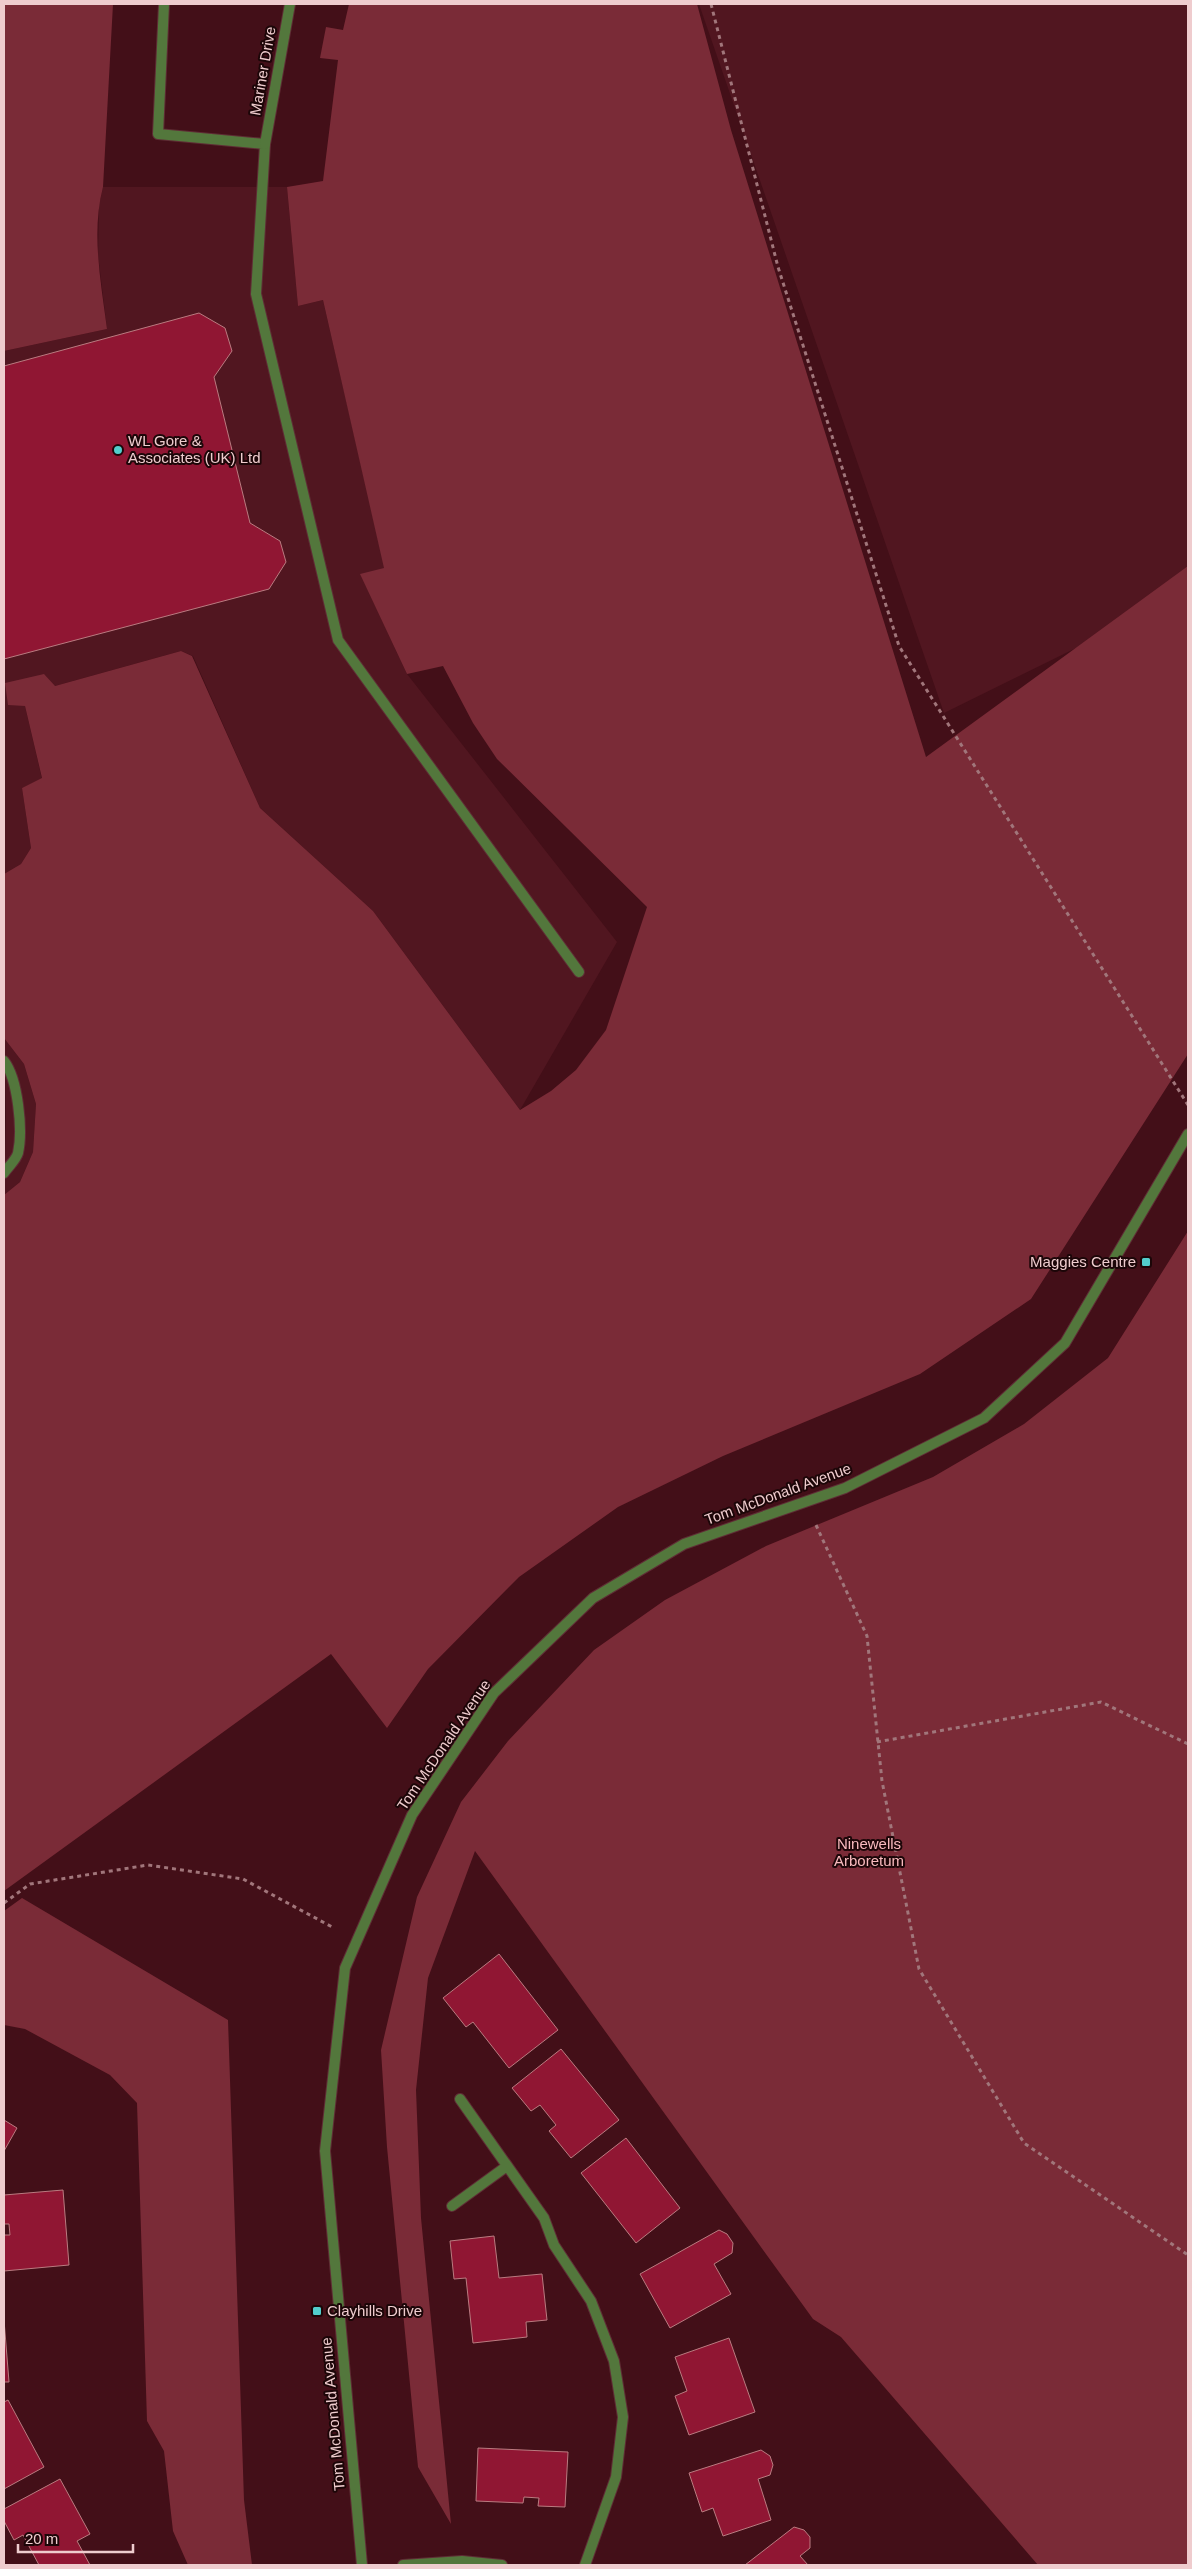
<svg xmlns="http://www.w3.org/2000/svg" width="1192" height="2569" viewBox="0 0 1192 2569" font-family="Arial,sans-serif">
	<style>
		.built { fill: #511620 }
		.green { fill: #7a2b37 }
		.building { fill: #901633; stroke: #ba7b80 }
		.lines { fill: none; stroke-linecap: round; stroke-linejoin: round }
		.service-casing { stroke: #5f2d35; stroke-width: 12 }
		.minor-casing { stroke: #5f2d35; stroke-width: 12 }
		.path { stroke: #a1767b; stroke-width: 3; stroke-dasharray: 4 4; stroke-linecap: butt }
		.service { stroke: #53773c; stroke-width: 10 }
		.minor { stroke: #53773c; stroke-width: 10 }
		.poi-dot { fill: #52cdcc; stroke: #1c0608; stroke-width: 2 }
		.labels { text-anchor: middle; stroke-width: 4; stroke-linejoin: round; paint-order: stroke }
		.street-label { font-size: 15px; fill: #efccce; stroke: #1c0608 }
		.poi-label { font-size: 15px; fill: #efccce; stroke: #1c0608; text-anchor: start }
		.park-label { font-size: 15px; fill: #f9babe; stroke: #1c0608 }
	</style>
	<rect width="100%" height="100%" fill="#430f18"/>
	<path class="built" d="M699,4H1188V593L944,713Z
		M103,187H287L298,306L323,300L385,569L361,575L407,674L617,942L520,1110L373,911L260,808L193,656L181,651L55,686L25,706L42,779L22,788L31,848L21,864L4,874V351L107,329L98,255L99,205Z
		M4,1038L24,1064L36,1104L33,1152L20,1182L4,1195L6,1117Z"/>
	<path class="green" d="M4,4H113L103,187C91,233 101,282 107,329L4,351Z
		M349,4H697L731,130L926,757L1188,566V1054L1031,1299L920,1374L723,1456L618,1507L519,1577L428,1669L387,1728L331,1654L4,1891V1195L20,1182L33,1152L36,1104L24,1064L4,1038V874L21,864L31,848L22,788L42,778L25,706L8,705L5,683L44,674L55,686L181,651L192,656L260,808L373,911L520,1110L551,1091L576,1070L606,1030L647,907L497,759L473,723L443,666L407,674L360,574L384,568L323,300L298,306L287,187L323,181L338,60L320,58L326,27L343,30Z
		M1188,1231V2565H1038L841,2337L813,2319L475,1851L428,1978L416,2090L421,2218L451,2524L418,2467L387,2147L381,2050L417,1897L461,1802L508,1741L594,1650L665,1600L766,1546L933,1477L1024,1424L1108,1358Z
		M22,1898L228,2020L244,2500L252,2565H188L173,2531L164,2451L147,2421L137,2103L110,2075L25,2029L4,2025V1911Z"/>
	<path class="building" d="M199,313L225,328L232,351L214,377L250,523L280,541L286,562L269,589L4,659V366Z
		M499,1954L558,2030L509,2068L473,2022L466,2027L443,1998Z
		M561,2049L619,2120L571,2158L549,2131L556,2125L540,2105L531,2111L512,2088Z
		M4,2120L17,2128L4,2151Z
		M626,2138L680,2208L636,2243L581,2173Z
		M63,2190L69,2265L4,2271V2235H10L9,2224H4V2195Z
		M719,2230L727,2234L733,2243L732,2253L714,2264L731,2294L670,2328L640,2274Z
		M494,2236L499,2278L542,2274L547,2320L526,2322L527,2337L473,2343L466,2278L454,2279L450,2241Z
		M4,2320L9,2382H4Z
		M729,2338L755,2412L689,2435L675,2396L687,2391L675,2357Z
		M8,2400L44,2467L4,2489V2402Z
		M478,2448L568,2452L565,2507L538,2506L539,2498L524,2497L523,2503L476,2501Z
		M761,2450L770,2456L773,2465L770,2475L758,2479L771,2520L723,2536L713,2508L702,2512L689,2473Z
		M60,2479L90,2534L77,2541L90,2565H39L23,2535L14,2540L4,2521V2509Z
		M794,2527L804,2530L810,2537V2548L800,2556L808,2565H745Z"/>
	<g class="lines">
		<g class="service-casing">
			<path id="service" d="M164,4L158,134L265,144L256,294L338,640L579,972
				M4,1061C18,1079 23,1130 18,1153C16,1160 8,1167 4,1173"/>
		</g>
		<g class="minor-casing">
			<path id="minor" d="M265,144L290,4
				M460,2099L544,2218L554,2245L591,2301L614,2361L623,2417L616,2477L585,2565
				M452,2206L507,2166
				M362,2565L325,2151L345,1968L412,1815L494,1693L593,1598L684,1544L845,1488L984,1418L1065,1343L1188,1134
				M403,2565L462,2561L502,2565"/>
		</g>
		<path class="path" d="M711,4L778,267L899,646L1188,1105
			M816,1525L867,1636L882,1781L919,1969L1024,2143L1188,2255
			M877,1742L1101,1702L1188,1744
			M4,1903L30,1884L148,1865L243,1879L334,1928"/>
		<use href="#service" class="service"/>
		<use href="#minor" class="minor"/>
	</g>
	<g class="poi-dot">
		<circle cx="118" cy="450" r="5"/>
		<rect x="1141" y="1257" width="10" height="10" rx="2.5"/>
		<rect x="312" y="2306" width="10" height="10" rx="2.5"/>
	</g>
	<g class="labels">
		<g class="street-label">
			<text transform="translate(263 71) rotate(-80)" y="5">Mariner Drive</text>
			<text transform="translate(778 1494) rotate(-20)" y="5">Tom McDonald Avenue</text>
			<text transform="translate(444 1745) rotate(-56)" y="5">Tom McDonald Avenue</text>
			<text transform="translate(333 2414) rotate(-95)" y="5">Tom McDonald Avenue</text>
		</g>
		<g class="poi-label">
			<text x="128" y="446">WL Gore &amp;<tspan x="128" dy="17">Associates (UK) Ltd</tspan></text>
			<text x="1136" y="1267" text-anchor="end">Maggies Centre</text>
			<text x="327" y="2316">Clayhills Drive</text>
		</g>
		<g class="park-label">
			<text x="869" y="1849">Ninewells<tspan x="869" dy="17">Arboretum</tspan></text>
		</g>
	</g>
	<rect width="1192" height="2569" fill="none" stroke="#efccce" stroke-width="10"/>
	<path d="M18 2544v8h115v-8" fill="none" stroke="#efccce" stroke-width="2.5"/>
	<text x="25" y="2544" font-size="15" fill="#efccce" stroke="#1c0608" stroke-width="4" paint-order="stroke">20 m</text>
</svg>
